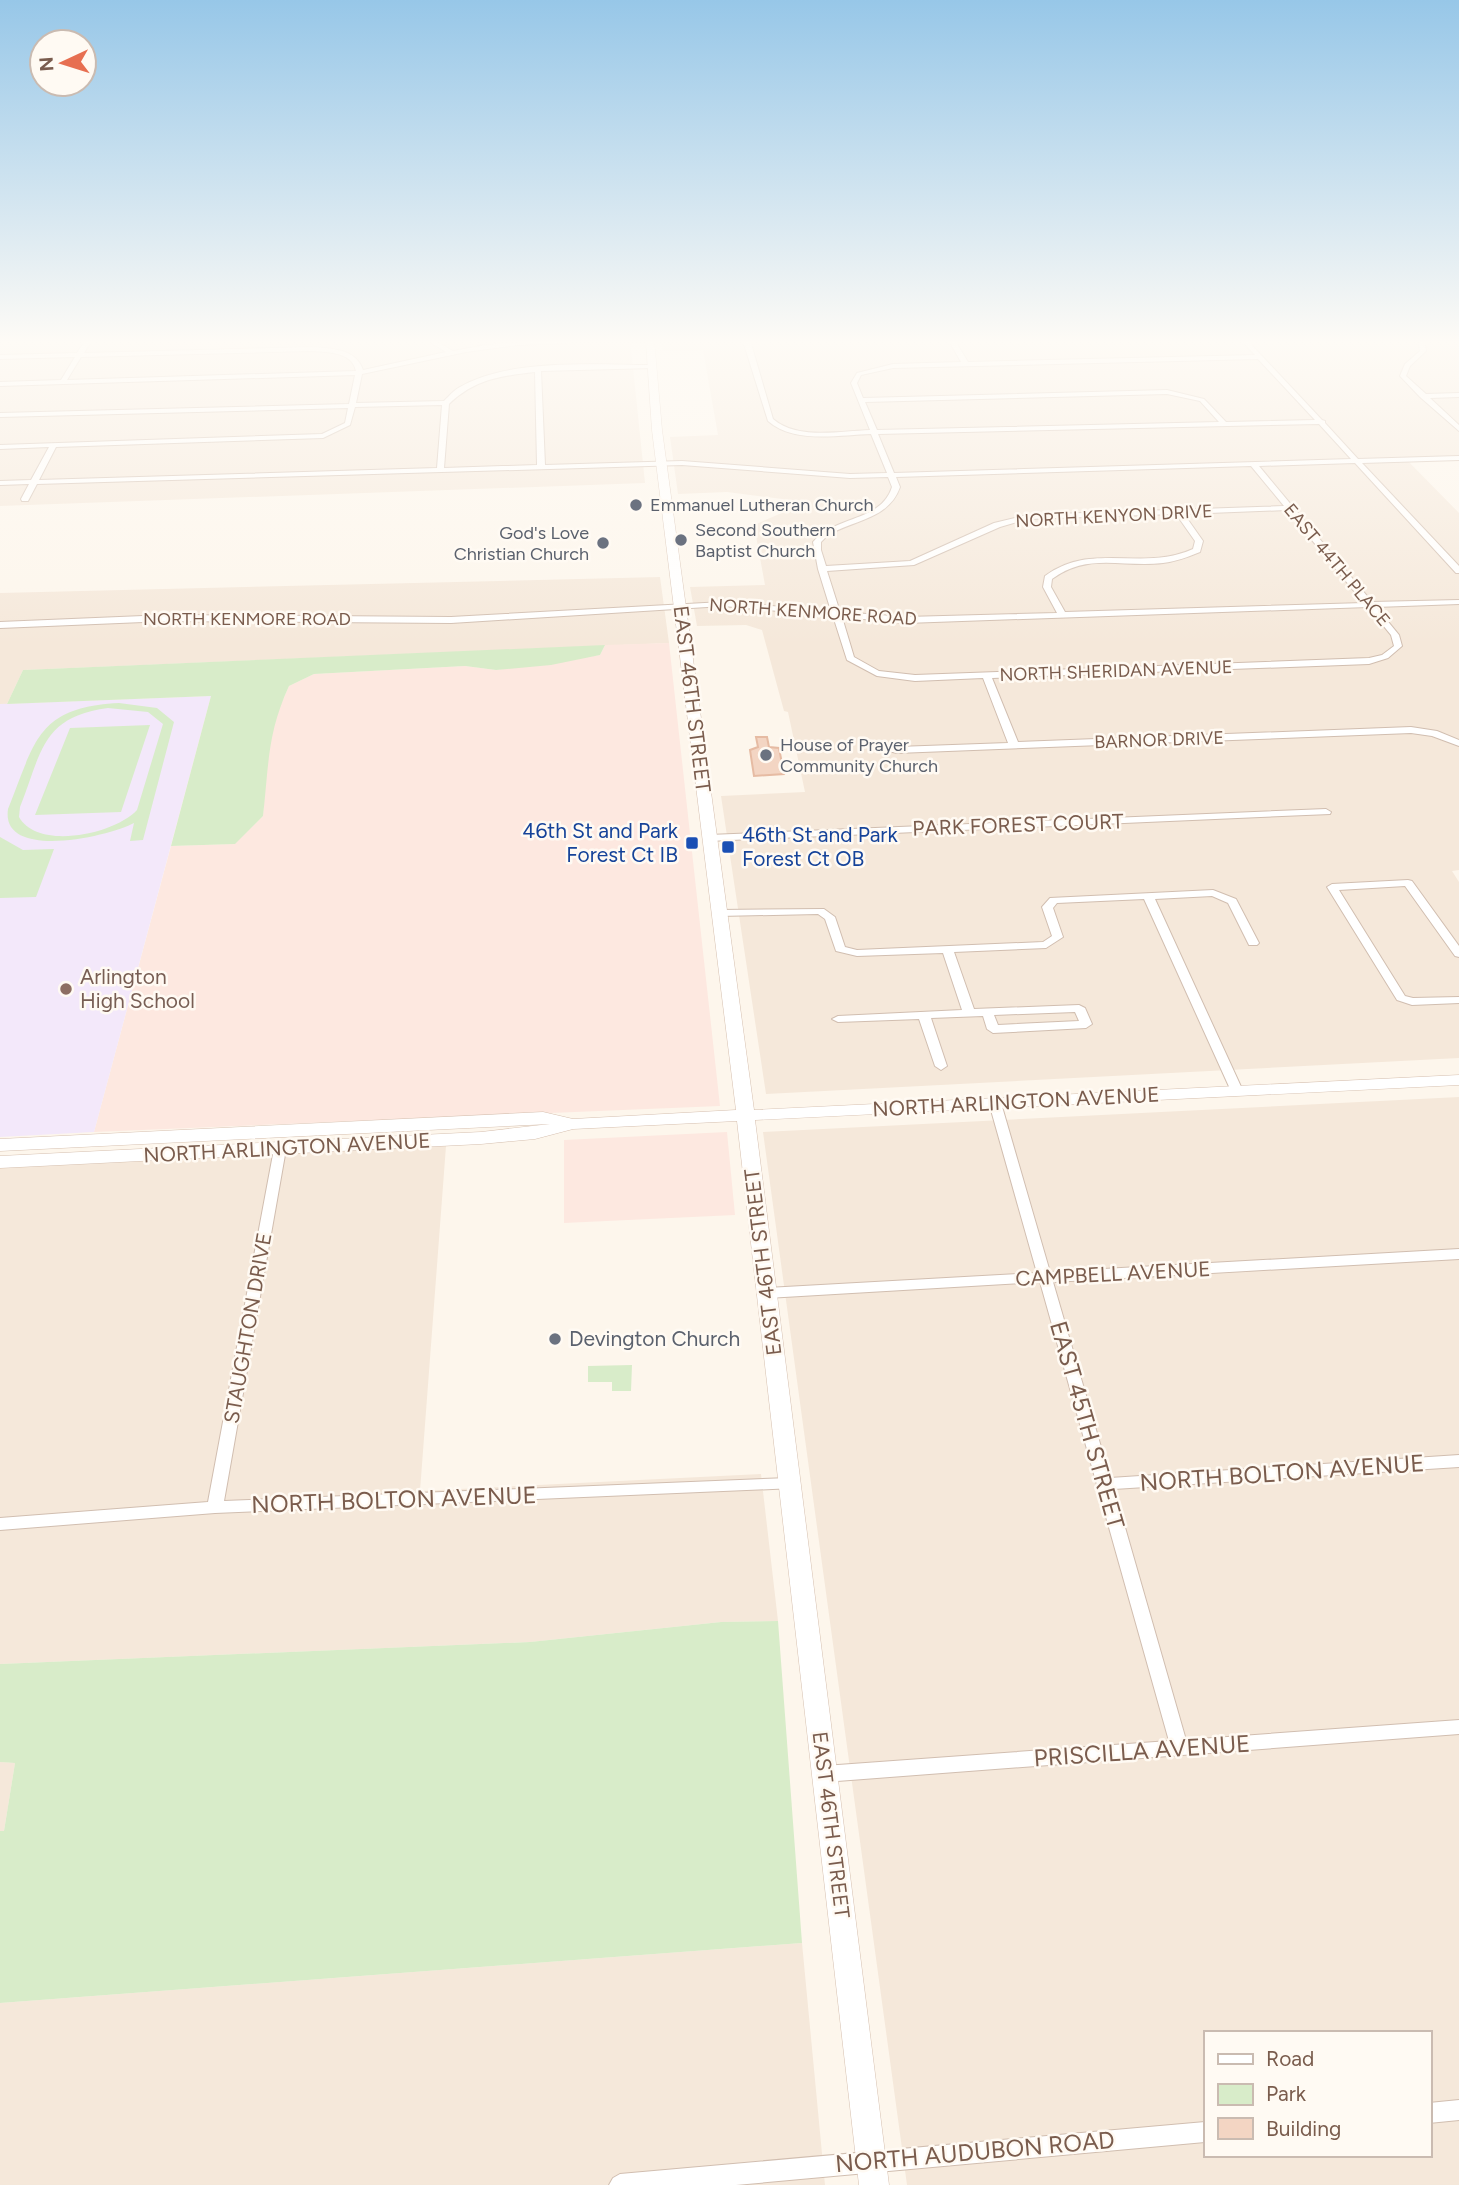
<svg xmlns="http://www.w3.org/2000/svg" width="1459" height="2185" viewBox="0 0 1459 2185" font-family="Figtree,sans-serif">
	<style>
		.residential { fill: #f5e8da; fill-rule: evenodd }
		.commercial { fill: #fde8e0 }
		.education { fill: #f3e8fa }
		.green { fill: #d8ecc9; fill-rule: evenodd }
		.building { fill: #f3d5c3; stroke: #e6bba3; stroke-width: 2 }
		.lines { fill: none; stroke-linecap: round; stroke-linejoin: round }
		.minor-casing { stroke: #d1beb0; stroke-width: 2 }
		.secondary-casing { stroke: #d6c0b0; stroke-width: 1 }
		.minor { fill: #fff; fill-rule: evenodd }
		.secondary { fill: #fff; fill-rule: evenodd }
		.worship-dot { fill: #6b7280; stroke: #fffaf3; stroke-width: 2.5 }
		.transit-dot { fill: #1a4fb4; stroke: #fffaf3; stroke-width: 2.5 }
		.education-dot { fill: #8d6e63; stroke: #fffaf3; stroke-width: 2.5 }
		.labels { text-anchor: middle; stroke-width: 5; stroke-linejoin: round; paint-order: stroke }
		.far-worship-label { font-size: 18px; fill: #5b616d; stroke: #fffaf3; text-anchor: start }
		.far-street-label { font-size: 18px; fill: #7a5c4d; stroke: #fffaf3 }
		.street-label { font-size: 21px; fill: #7a5c4d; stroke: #fffaf3 }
		.transit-label { font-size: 21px; fill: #164399; stroke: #fffaf3; text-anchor: end }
		.education-label { font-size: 21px; fill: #785e54; stroke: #fffaf3; text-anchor: start }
		.worship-label { font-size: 21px; fill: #5b616d; stroke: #fffaf3; text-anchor: start }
		.near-street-label { font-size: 24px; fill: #7a5c4d; stroke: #fffaf3 }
	</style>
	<rect width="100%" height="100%" fill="#fdf6ec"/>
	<path class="residential" d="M0,339H630L645,483L0,506Z
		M691,339H1459V457L1406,459L1459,513V870L1452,871L1459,882V1058L766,1094L721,796L805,792L788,712L784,711L762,630L746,625L697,626L690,587L765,585L754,525L807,502L727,492L678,494L670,437L718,435L703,350L663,351L661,341Z
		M660,577L669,643L23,670L7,704H0V593Z
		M1459,1097V2185H907L763,1132ZM1205,2033H1429V2155H1205Z
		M446,1146L420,1491L761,1474L778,1621L721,1622L530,1642L0,1664V1165Z
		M0,1762L15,1763L4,1831H0Z
		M802,1943L825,2185H0V2003Z"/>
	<path class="commercial" d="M669,643L720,1106L94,1132L171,846L234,844L263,816L268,746L275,718L289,686L314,674L465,666L496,670L600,655L605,645Z
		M727,1132L735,1215L564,1223V1140Z"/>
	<path class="education" d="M211,696L94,1132L0,1137V704Z"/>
	<path class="green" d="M605,645L600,655L551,665L496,670L465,666L314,674L289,686C267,734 269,764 263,816L235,844L171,846L211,696L7,704L23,670Z
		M119,703L157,708L174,722L143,840L130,841L134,823C111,836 0,862 8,809C35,743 36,707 119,703ZM108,708L148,712L163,724L137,810C115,834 38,851 19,817L20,807C42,752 41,717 108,708Z
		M150,725L121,812L35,815L70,728Z
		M0,837L23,850L54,849L36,897L0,898Z
		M632,1365L631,1391H612V1382H588V1366Z
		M778,1621L802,1943L0,2003V1831H4L15,1763L0,1762V1664L530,1642L721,1622Z"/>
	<path class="building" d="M756,737H767L769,747L779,748L784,774L754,776L750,750L758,747Z"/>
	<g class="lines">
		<g class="minor-casing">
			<path id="minor" d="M86,339H92L84,353L309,347C329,348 356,348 363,370L446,352L425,339H432L453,351L485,345L551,340L751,339L750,340L773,419C797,440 840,431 870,430L851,383L857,373L893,364L961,362L948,339H954L968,362L1255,355L1240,339H1246L1322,420L1325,421V423L1358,459L1459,456V460L1362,463L1459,566V573H1456L1355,463L1259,466L1372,602L1459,600V604L1376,607L1399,635L1402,646L1388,658L1369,664L992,678L1018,742L1411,727L1437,731L1459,740V746L1432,736L1411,733L897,753L875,748L873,746L878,743L897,747L1008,743L983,678L915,681L877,676L847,660L833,616L723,606L451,623L167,621L0,628V622L167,615L451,617L723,602L831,611L818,569L813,542C836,515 881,522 892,487L888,477L850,478L682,465L37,484L28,501H22L21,499L29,484L0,485V481L31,480L49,447L0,449V445L322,434L345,423L348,408L0,417V413L349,404L355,375L0,386V382L61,380L75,357L0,359V355L77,353ZM743,341L768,421C794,444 839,435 871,434L887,473L850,474L682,461L545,465L541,371L654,368V366L652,365C597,365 509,358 460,387C454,390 449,396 444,401L356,403L362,374L466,352L518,345L584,342ZM309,351C326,352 352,351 356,371L67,380L81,357ZM1258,359L1315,420L1226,422L1204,399L1167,390L863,398L857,383L861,375L893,368ZM535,372L537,465L444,468L449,404C475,379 501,376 535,372ZM1167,394L1200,401L1219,422L877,430L865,402ZM442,405L437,468L39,480L56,447L323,438L350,425L355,407ZM1319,424L1351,459L894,473L878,434ZM1251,466L1284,506L1027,515L994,523L910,561L826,566L821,550V542L828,535C854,520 889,519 900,487L896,477ZM1287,510L1364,603L1065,612L1051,587L1052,579C1088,552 1123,568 1163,563C1177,561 1188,557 1200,552L1203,541L1184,514ZM1176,514L1195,541L1193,549C1142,572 1092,541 1045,576L1043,587L1057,613L906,617L840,612L827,571L914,565L1000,527L1027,519ZM1368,607L1391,635L1394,646L1382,655L1369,658L915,675L879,671L854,657L842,617L906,623Z
				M1418,339H1424L1426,351L1410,366L1406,376L1426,394L1459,393V397L1430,398L1459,425V431L1420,397L1400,376L1405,364L1420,351Z
				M1326,809L1331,812L1330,814L709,841L704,838L709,835Z
				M1408,880L1412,881L1459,946V957L1455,956L1405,886L1339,890L1405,996L1413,998L1459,997V1003L1412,1005L1397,1000L1327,887L1332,884Z
				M1213,890L1236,899L1259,943L1257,945H1249L1228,903L1212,896L1155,899L1243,1091L1237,1095L1231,1091L1144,899L1057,903L1053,908L1063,937L1046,948L954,952L974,1009L1079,1005L1085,1008L1092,1024L1086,1028L993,1033L987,1029L983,1016L931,1018L947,1066L941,1070L935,1066L919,1019L838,1022L832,1019L838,1016L962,1010L943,953L857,956L836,951L825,919L818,914L719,916L714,913L719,910L824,909L835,917L845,947L857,950L1043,942L1052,936L1042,907L1050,898ZM1075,1012L1079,1021L998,1025L994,1015Z
				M995,1099L1001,1103L1050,1272L1459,1249V1259L1053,1282L1110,1478L1459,1455V1467L1114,1489L1186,1740L1459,1720V1734L824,1782L818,1779L815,1774L818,1769L824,1766L1169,1741L1040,1282L767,1298L762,1296L760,1293L762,1290L767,1288L1037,1273L989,1103Z
				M280,1145L286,1149L224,1501L789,1478L794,1480L797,1484L794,1488L215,1513L0,1530V1518L208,1502L274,1149Z
				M1459,2100V2120L1429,2123V2103Z
				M1205,2122V2142L736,2185H609L613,2178L620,2174Z"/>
		</g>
		<g class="secondary-casing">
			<path id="secondary" d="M646,339H654L662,430L754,1110L1459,1075V1085L755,1120L889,2185H859L737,1121L573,1129L535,1139L481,1144L0,1168V1156L481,1132L550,1124L0,1151V1139L543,1112L573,1119L736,1110L652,430Z"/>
		</g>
		<use href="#minor" class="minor"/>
		<use href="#secondary" class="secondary"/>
	</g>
	<linearGradient id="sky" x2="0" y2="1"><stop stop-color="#97c7e8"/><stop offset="0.53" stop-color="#fefbf6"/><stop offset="1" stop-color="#fefbf6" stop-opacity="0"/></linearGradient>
	<rect width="1459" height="645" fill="url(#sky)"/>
	<g class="worship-dot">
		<circle cx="636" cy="505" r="7"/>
		<circle cx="681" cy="540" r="7"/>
		<circle cx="603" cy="543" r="7"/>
		<circle cx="766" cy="755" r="7"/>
		<circle cx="555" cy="1339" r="7"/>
	</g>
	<g class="transit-dot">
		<rect x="685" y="836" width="14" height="14" rx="3.5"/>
		<rect x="721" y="840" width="14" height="14" rx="3.5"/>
	</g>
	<circle class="education-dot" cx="66" cy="989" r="7"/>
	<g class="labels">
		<g class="far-worship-label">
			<text x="650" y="511">Emmanuel Lutheran Church</text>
			<text x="695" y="536">Second Southern<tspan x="695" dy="21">Baptist Church</tspan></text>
			<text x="589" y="539" text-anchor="end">God's Love<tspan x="589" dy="21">Christian Church</tspan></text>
			<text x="780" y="751">House of Prayer<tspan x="780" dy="21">Community Church</tspan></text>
		</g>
		<g class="far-street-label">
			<text transform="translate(1114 516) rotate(-3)" y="6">NORTH KENYON DRIVE</text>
			<text transform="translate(1337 565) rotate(50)" y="6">EAST 44TH PLACE</text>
			<text transform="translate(813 612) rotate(4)" y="6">NORTH KENMORE ROAD</text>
			<text x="247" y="625">NORTH KENMORE ROAD</text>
			<text transform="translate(1116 671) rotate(-2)" y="6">NORTH SHERIDAN AVENUE</text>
			<text transform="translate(1159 740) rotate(-2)" y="6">BARNOR DRIVE</text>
		</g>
		<g class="street-label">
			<text transform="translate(692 699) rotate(83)" y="7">EAST 46TH STREET</text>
			<text transform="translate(1018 825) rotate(-2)" y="7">PARK FOREST COURT</text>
			<text transform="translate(1016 1102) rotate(-3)" y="7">NORTH ARLINGTON AVENUE</text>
			<text transform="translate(287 1148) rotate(-3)" y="7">NORTH ARLINGTON AVENUE</text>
			<text transform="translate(763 1262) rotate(-97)" y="7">EAST 46TH STREET</text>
			<text transform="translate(1113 1274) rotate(-3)" y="7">CAMPBELL AVENUE</text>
			<text transform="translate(248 1328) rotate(-80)" y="7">STAUGHTON DRIVE</text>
			<text transform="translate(831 1825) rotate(83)" y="7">EAST 46TH STREET</text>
		</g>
		<g class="transit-label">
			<text x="678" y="838">46th St and Park<tspan x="678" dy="24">Forest Ct IB</tspan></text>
			<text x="742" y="842" text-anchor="start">46th St and Park<tspan x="742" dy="24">Forest Ct OB</tspan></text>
		</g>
		<g class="education-label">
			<text x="80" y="984">Arlington<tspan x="80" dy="24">High School</tspan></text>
		</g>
		<g class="worship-label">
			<text x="569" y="1346">Devington Church</text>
		</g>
		<g class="near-street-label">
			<text transform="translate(1087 1425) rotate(74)" y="8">EAST 45TH STREET</text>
			<text transform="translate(1282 1473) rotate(-4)" y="8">NORTH BOLTON AVENUE</text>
			<text transform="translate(394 1500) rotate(-2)" y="8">NORTH BOLTON AVENUE</text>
			<text transform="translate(1142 1751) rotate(-4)" y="8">PRISCILLA AVENUE</text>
			<text transform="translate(975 2152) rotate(-5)" y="8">NORTH AUDUBON ROAD</text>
		</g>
	</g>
	<rect x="1204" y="2031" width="228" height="126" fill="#fffaf3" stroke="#cabbb1" stroke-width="2"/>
	<rect x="1218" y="2054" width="35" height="10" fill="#ffffff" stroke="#cabbb1" stroke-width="2"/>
	<text x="1266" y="2066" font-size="21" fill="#7a5c4d">Road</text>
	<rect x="1218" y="2084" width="35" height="21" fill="#d8ecc9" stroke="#cabbb1" stroke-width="2"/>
	<text x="1266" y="2101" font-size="21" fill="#7a5c4d">Park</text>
	<rect x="1218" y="2118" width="35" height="21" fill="#f3d5c3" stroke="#cabbb1" stroke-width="2"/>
	<text x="1266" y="2136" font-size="21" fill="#7a5c4d">Building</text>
	<g transform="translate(63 63) rotate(266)"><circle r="33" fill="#fffaf3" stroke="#cabbb1" stroke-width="2"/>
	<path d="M0-5L12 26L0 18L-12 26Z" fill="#e76f51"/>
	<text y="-10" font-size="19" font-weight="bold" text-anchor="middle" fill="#7a5c4d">N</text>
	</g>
</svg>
